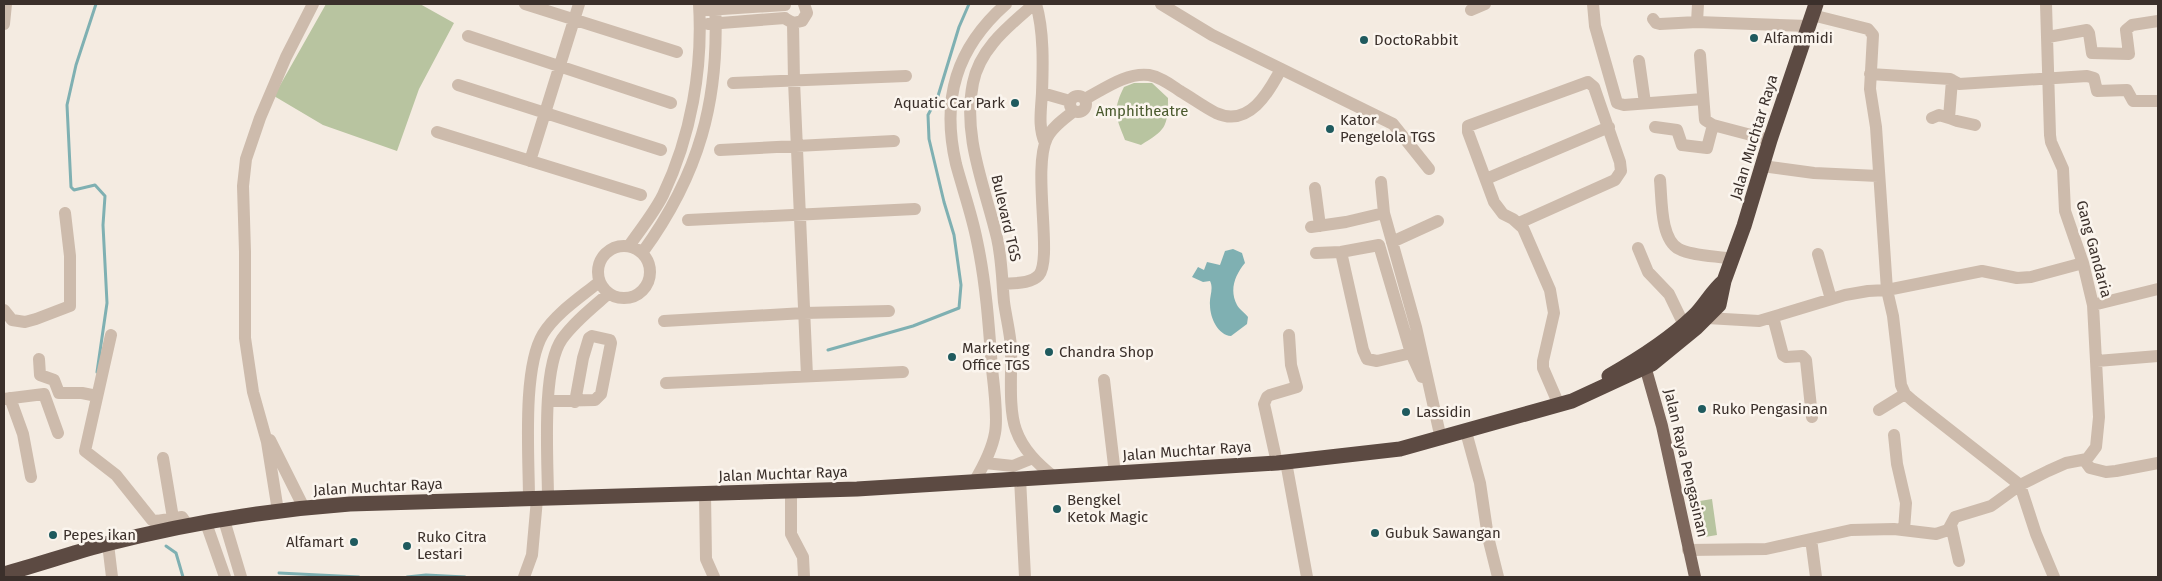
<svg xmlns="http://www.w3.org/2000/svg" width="2162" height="581" viewBox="0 0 2162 581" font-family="'Fira Sans',sans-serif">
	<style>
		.green { fill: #b8c4a0 }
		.water { fill: #7fb0b2 }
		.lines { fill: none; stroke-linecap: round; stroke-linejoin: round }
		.stream { stroke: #7fb0b2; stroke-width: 3 }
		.minor { stroke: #cdbbac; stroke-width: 12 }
		.major { stroke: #7d675c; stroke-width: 12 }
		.highway { stroke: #5c4a42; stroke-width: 15 }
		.poi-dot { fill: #1f5a5e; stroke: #fbf5ee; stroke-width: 2 }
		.labels { text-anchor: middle; stroke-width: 5; stroke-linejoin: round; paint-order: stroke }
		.poi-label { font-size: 15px; fill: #3b302b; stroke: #fbf5ee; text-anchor: start }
		.park-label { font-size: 15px; fill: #4a5a2e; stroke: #fbf5ee }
		.street-label { font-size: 15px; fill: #3b302b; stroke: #fbf5ee }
	</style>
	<rect width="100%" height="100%" fill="#f4ebe1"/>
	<path class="green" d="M326,4H420L454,23L419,89L397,151L323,125L274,96Z
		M1134,83H1152L1168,98C1168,128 1165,130 1141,145L1125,140C1116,117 1112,111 1124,87Z
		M1712,499L1717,535L1699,538L1694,502Z"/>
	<path class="water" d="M1233,249L1242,253L1245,263C1235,275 1229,290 1237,305C1239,309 1245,313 1248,317L1247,324L1231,336C1218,335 1210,318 1210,305C1209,297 1214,289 1210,281L1203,282L1192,277L1198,267L1204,270L1207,262L1220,265L1225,251Z"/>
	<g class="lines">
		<path class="stream" d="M96,4L76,65L67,105L71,187L74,190L95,185L105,196L103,225L107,303L97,372
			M828,350L913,326L959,308L961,285L954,235L944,202L929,139L928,115L938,96L959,27L969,4
			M166,546L176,553L183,577
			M279,573L359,577
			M407,577L426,575L465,577"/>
		<path class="minor" d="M525,4L677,52
			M1034,4C1009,26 980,48 973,83C962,136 985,187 997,238C1002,260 1002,281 1004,302C1006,317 1010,332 1011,347C1012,371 1008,408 1016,430C1023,450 1038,464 1054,477
			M1036,4C1044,31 1043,65 1042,93C1041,111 1038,127 1045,143
			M1161,4L1212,35L1393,124L1429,169
			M1593,4L1595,26L1617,103L1624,105L1703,99
			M707,10L785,5
			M1471,10L1485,4
			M1812,15L1868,29L1873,35L1870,89L1876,127L1887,290L1893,316L1901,385L1905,394L1913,401L2020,485L2036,534L2054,577
			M786,19L793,23L802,21L807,13L804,4
			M1653,19L1656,23L1660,24L1697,22L1808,26
			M1697,22L1698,4
			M793,23L794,81L807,376
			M4,24L6,4
			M708,24L785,18
			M468,36L671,103
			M2048,37L2087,30L2089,33L2092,53L2129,54L2126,30L2132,25L2158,21
			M1639,61L1645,103
			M1870,74L1950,79L1959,84L2087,76L2094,78L2097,91L2127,90L2133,101H2158
			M733,83L906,76
			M458,85L661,150
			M1042,93L1070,101
			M1070 104a8 8 0 1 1 16 0a8 8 0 1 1-16 0Z
			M1085,99C1104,89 1127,72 1149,75C1161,77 1171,85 1180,91C1192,98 1204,107 1216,113C1249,128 1269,92 1281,69
			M1932,118L1939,115L1949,118L1952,80
			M1949,118L1957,121L1975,125
			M1713,125L1770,140
			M1655,127L1677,130L1682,145L1707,148L1713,125L1705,120L1700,55
			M437,132L641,195
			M720,150L894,141
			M530,161L579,4
			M1762,166L1814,173L1878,176
			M1486,179L1609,127
			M1660,180C1662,199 1660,239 1679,249C1692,256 1718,256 1733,259
			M1381,182L1384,213L1416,327L1441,439
			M1315,188L1320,226
			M688,220L915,209
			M1519,223L1615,180L1621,171L1620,162L1594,87L1588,82L1468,126V132L1494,202L1503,214L1513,219L1523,228L1550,290L1554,313L1543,361V368L1559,405
			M1311,227L1346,222L1384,213
			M1392,242L1438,221
			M598 272a26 26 0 1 1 52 0a26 26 0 1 1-52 0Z
			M629,246C640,230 654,213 663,195C691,136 703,69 699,4
			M1638,248L1648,272L1669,294L1684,325
			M1341,252L1363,350L1367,359L1377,361L1420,351
			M642,253C699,175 720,100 715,4
			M1316,253L1341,252L1379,245L1411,353L1422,377
			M1818,254L1831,299
			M1003,284C1014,283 1031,284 1039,275C1053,258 1032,169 1047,138C1052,127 1064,119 1074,111
			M2093,305L2158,289
			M4,310L12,320L25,322L36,319L70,306V256L65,213
			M1700,315L1707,318L1759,321L1845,295L1868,291L1887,290L1982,271L2017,278L2031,277L2083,263
			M1773,317L1783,355L1786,357L1802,356L1806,360L1812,417
			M664,321L804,313L889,311
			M111,335L85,451L116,475L152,520L157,521L182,517L188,526
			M39,359L40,375L54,380L59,393H82L97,396
			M2097,361L2158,356
			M1104,380L1115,474
			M666,383L903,372
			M10,398L23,434L31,477
			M4,399L44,394L58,433
			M549,401L595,400L601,394L611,343L610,340L592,336L589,338L583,358L575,402
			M1879,410L1905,394
			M1466,432L1480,483L1488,537L1498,577
			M1894,435L1897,464L1906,503L1904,530
			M270,440L304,508
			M163,458L173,518
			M2085,461L2090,468L2106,472L2116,471L2158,463
			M1286,462L1307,577
			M985,463L1013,466L1033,458
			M1277,463L1264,404L1267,397L1270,395L1297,387L1291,365L1289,335
			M1020,478L1025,577
			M974,482C983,467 992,450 995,433C998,417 994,386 992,369C989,327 986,283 977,241C972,215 963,190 956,164C941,99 956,48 1006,4
			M791,491V534L803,557L804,577
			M705,494L706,559L714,577
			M548,499C548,461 541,369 562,339C574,322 592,308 608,294
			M529,500C529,457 522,369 543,334C556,313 581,297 599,282
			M278,511L267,442L253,392L245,338V252L243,186L246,159L260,118L286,57L313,4
			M224,520L241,577
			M206,523L225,577
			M1951,525L1959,561
			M1811,539L1816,577
			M108,544L112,577
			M1688,550L1766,549L1851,530L1894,529L1936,534L1948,530L1955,517L1991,506L2020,485L2048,471L2066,463L2087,459L2096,447L2099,417L2093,305L2083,263L2065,211L2063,169L2051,142L2050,135L2046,4
			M524,577L532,555L537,499"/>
		<path class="major" d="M1643,359L1662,426L1695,577"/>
		<path class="highway" d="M1609,376C1639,359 1669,340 1694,316C1705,305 1712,291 1724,281
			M4,574C37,565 69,554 102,545C183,524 267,510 350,504L857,489L1277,463L1400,449L1572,401L1652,364L1696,328L1719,305L1724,281L1744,226L1770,140L1816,4"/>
	</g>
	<g class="poi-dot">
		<circle cx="1754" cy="38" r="5"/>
		<circle cx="1364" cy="40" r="5"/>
		<circle cx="1015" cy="103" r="5"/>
		<circle cx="1330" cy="129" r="5"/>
		<circle cx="1049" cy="352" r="5"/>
		<circle cx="952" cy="357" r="5"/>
		<circle cx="1702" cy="409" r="5"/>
		<circle cx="1406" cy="412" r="5"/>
		<circle cx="1057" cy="509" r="5"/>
		<circle cx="1375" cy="533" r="5"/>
		<circle cx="53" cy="535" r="5"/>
		<circle cx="354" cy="542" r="5"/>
		<circle cx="407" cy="546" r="5"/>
	</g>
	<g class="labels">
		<g class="poi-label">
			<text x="1764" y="43">Alfammidi</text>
			<text x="1374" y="45">DoctoRabbit</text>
			<text x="1005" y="108" text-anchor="end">Aquatic Car Park</text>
			<text x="1340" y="125">Kator<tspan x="1340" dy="17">Pengelola TGS</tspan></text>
			<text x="962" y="353">Marketing<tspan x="962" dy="17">Office TGS</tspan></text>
			<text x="1059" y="357">Chandra Shop</text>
			<text x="1712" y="414">Ruko Pengasinan</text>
			<text x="1416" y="417">Lassidin</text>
			<text x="1067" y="505">Bengkel<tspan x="1067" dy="17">Ketok Magic</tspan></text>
			<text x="1385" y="538">Gubuk Sawangan</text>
			<text x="63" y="540">Pepes ikan</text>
			<text x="417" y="542">Ruko Citra<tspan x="417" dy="17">Lestari</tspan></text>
			<text x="344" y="547" text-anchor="end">Alfamart</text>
		</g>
		<g class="park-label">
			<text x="1142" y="116">Amphitheatre</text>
		</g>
		<g class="street-label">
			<text transform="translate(1754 137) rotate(-73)" y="5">Jalan Muchtar Raya</text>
			<text transform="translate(1006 218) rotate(77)" y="5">Bulevard TGS</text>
			<text transform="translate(2094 249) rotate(75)" y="5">Gang Gandaria</text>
			<text transform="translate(1187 451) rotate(-4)" y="5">Jalan Muchtar Raya</text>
			<text transform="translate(1686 463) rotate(77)" y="5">Jalan Raya Pengasinan</text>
			<text transform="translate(783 474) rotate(-2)" y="5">Jalan Muchtar Raya</text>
			<text transform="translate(378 487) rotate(-3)" y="5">Jalan Muchtar Raya</text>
		</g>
	</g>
	<rect width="2162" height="581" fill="none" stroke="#3b302b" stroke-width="10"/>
</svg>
